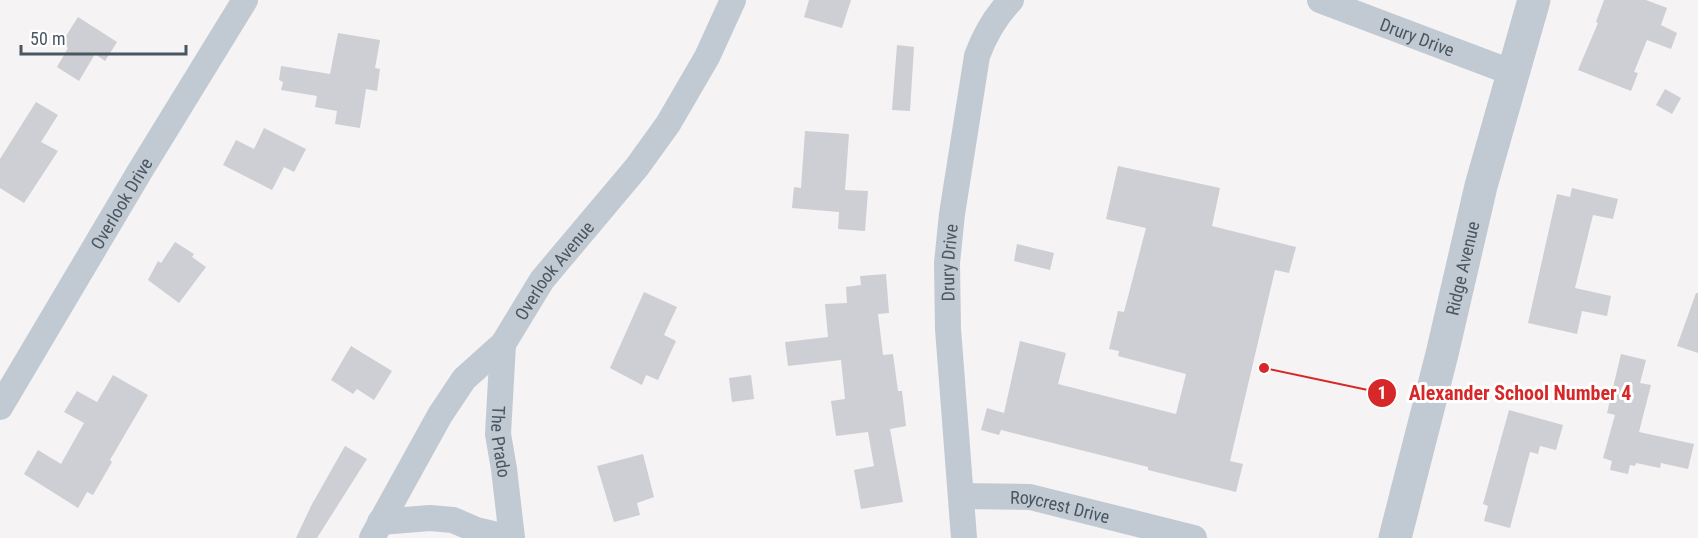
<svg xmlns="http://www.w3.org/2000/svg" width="1698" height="538" font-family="'Roboto Condensed',sans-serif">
<rect width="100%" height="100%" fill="#f5f3f3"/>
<g fill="#cdcfd5">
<path d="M809,0h42l-9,28 -38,-11z"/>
<path d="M1604,0h42l21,8 -6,17 16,8 -6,16 -24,-9 -13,32 4,1 -7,18 -53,-21 20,-47 -2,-1z"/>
<path d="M78,17l39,25 -12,19 -10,-7 -16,27 -22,-14 11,-19 -7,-4z"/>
<path d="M338,33l42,7 -5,28 5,1 -3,22 -11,-2 -6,39 -25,-4 2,-13 -22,-4 2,-11 -36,-6 2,-8 -4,-2 2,-14 49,8z"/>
<path d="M897,45l17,2 -4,64 -18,-1z"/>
<path d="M1665,89l16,9 -9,16 -16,-9z"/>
<path d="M36,102l22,13 -17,27 17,9 -34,52 -24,-15v-29z"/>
<path d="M264,128l42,21 -12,23 -10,-5 -12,23 -49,-25 13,-25 18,9z"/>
<path d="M805,131l44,3 -4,56 23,1 -3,40 -27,-2 1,-17 -47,-4 2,-21 7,1z"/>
<path d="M1118,166l102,22 -8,38 84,21 -7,26 -14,-3 -45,191 13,3 -7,28 -88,-22v-3l-147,-37 -2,5 -18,-5 6,-22 17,5 16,-72 46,12 -8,31 118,30 10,-40 -68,-18 1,-5 -10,-2 9,-38 6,1 22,-84 -40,-9z"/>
<path d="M1572,188l46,11 -5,20 -20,-4 -18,73 36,8 -4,20 -25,-5 -5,23 -49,-11 29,-129 13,3z"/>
<path d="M175,242l19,12 -2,3 14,10 -27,36 -31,-23 10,-19 3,2z"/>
<path d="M1017,244l37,9 -4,17 -36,-9z"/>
<path d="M886,274l3,39 -11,1 5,41 10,-1 5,37h4l4,35 -16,3 13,73 -42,7 -7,-39 20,-4 -6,-34 -32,4 -5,-35 14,-2 -4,-39 -53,6 -3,-24 43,-5 -3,-33 22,-1 -1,-16 15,-2 -1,-9z"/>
<path d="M644,292l33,15 -13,28 12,6 -18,39 -12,-5 -4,10 -32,-17z"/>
<path d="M1696,293h2v60l-21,-7z"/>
<path d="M351,346l41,25 -18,29 -17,-11 -4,5 -22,-14z"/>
<path d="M1621,354l25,6 -6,23 11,2 -12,47 55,12 -6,25 -27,-6 -1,5 -24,-5 -1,3 -5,-1 -2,9 -18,-4 2,-9 -9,-3 12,-43 -8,-2z"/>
<path d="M113,375l35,20 -38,65 2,2 -19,33 -6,-3 -9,16 -54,-34 14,-24 23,14 23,-41 -20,-11 13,-21 20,11z"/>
<path d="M751,375l3,24 -22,3 -3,-24z"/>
<path d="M1509,410l54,15 -7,25 -16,-4 -2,8 -8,-2 -20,76 -26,-7 4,-15 -5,-2z"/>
<path d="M345,446l22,13 -50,79h-21l15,-32z"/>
<path d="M643,454l11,43 -17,6 3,12 -26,7 -17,-56z"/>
</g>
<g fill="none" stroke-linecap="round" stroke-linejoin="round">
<g stroke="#c1cad2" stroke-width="26">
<path id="s1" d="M1320,0l193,73"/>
<path id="s2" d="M503,344l-5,90 6,35 8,69"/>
<path id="s3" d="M0,407l140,-236 105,-171"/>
<path id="s4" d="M961,496l69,1 164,41"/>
<path d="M380,522l50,-4 23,2 23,10 34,8"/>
<path id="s5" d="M372,538l68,-123 24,-36 39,-35 39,-64 95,-113 31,-43 39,-67 26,-57"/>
<path id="s6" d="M964,538l-16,-209 -1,-66 5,-49 25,-158c8,-22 18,-39 34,-56"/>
</g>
<path stroke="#c1cad2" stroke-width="33" id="s7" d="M1395,538l47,-184 39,-168 53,-186"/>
</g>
<g text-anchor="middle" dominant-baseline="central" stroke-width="6" stroke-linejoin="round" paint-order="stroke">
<g font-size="18" fill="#4a5661" stroke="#fff">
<text stroke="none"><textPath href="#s1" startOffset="104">Drury Drive</textPath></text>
<text stroke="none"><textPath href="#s3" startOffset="237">Overlook Drive</textPath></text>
<text stroke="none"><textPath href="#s6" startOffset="276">Drury Drive</textPath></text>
<text stroke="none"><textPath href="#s7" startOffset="278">Ridge Avenue</textPath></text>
<text stroke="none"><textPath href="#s5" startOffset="326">Overlook Avenue</textPath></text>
<text stroke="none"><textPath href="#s2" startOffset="98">The Prado</textPath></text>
<text stroke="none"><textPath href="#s4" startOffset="100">Roycrest Drive</textPath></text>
</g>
</g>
<path fill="none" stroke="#d62828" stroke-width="2" d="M1264 368L1382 393"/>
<g fill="#d62828" stroke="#fff" stroke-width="2">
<circle cx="1264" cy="368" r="6"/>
<circle cx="1382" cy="393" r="15"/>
</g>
<g font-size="18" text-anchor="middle" font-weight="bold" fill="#fff">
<text x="1382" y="399">1</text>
</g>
<g font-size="20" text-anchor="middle" font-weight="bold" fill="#d62828" stroke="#fff" stroke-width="6" stroke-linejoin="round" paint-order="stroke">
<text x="1520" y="400">Alexander School Number 4</text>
</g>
<path d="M21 45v9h165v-9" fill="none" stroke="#4a5661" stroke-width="3"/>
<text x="30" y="45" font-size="18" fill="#4a5661" stroke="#ffffff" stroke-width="4.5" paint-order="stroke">50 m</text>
</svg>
